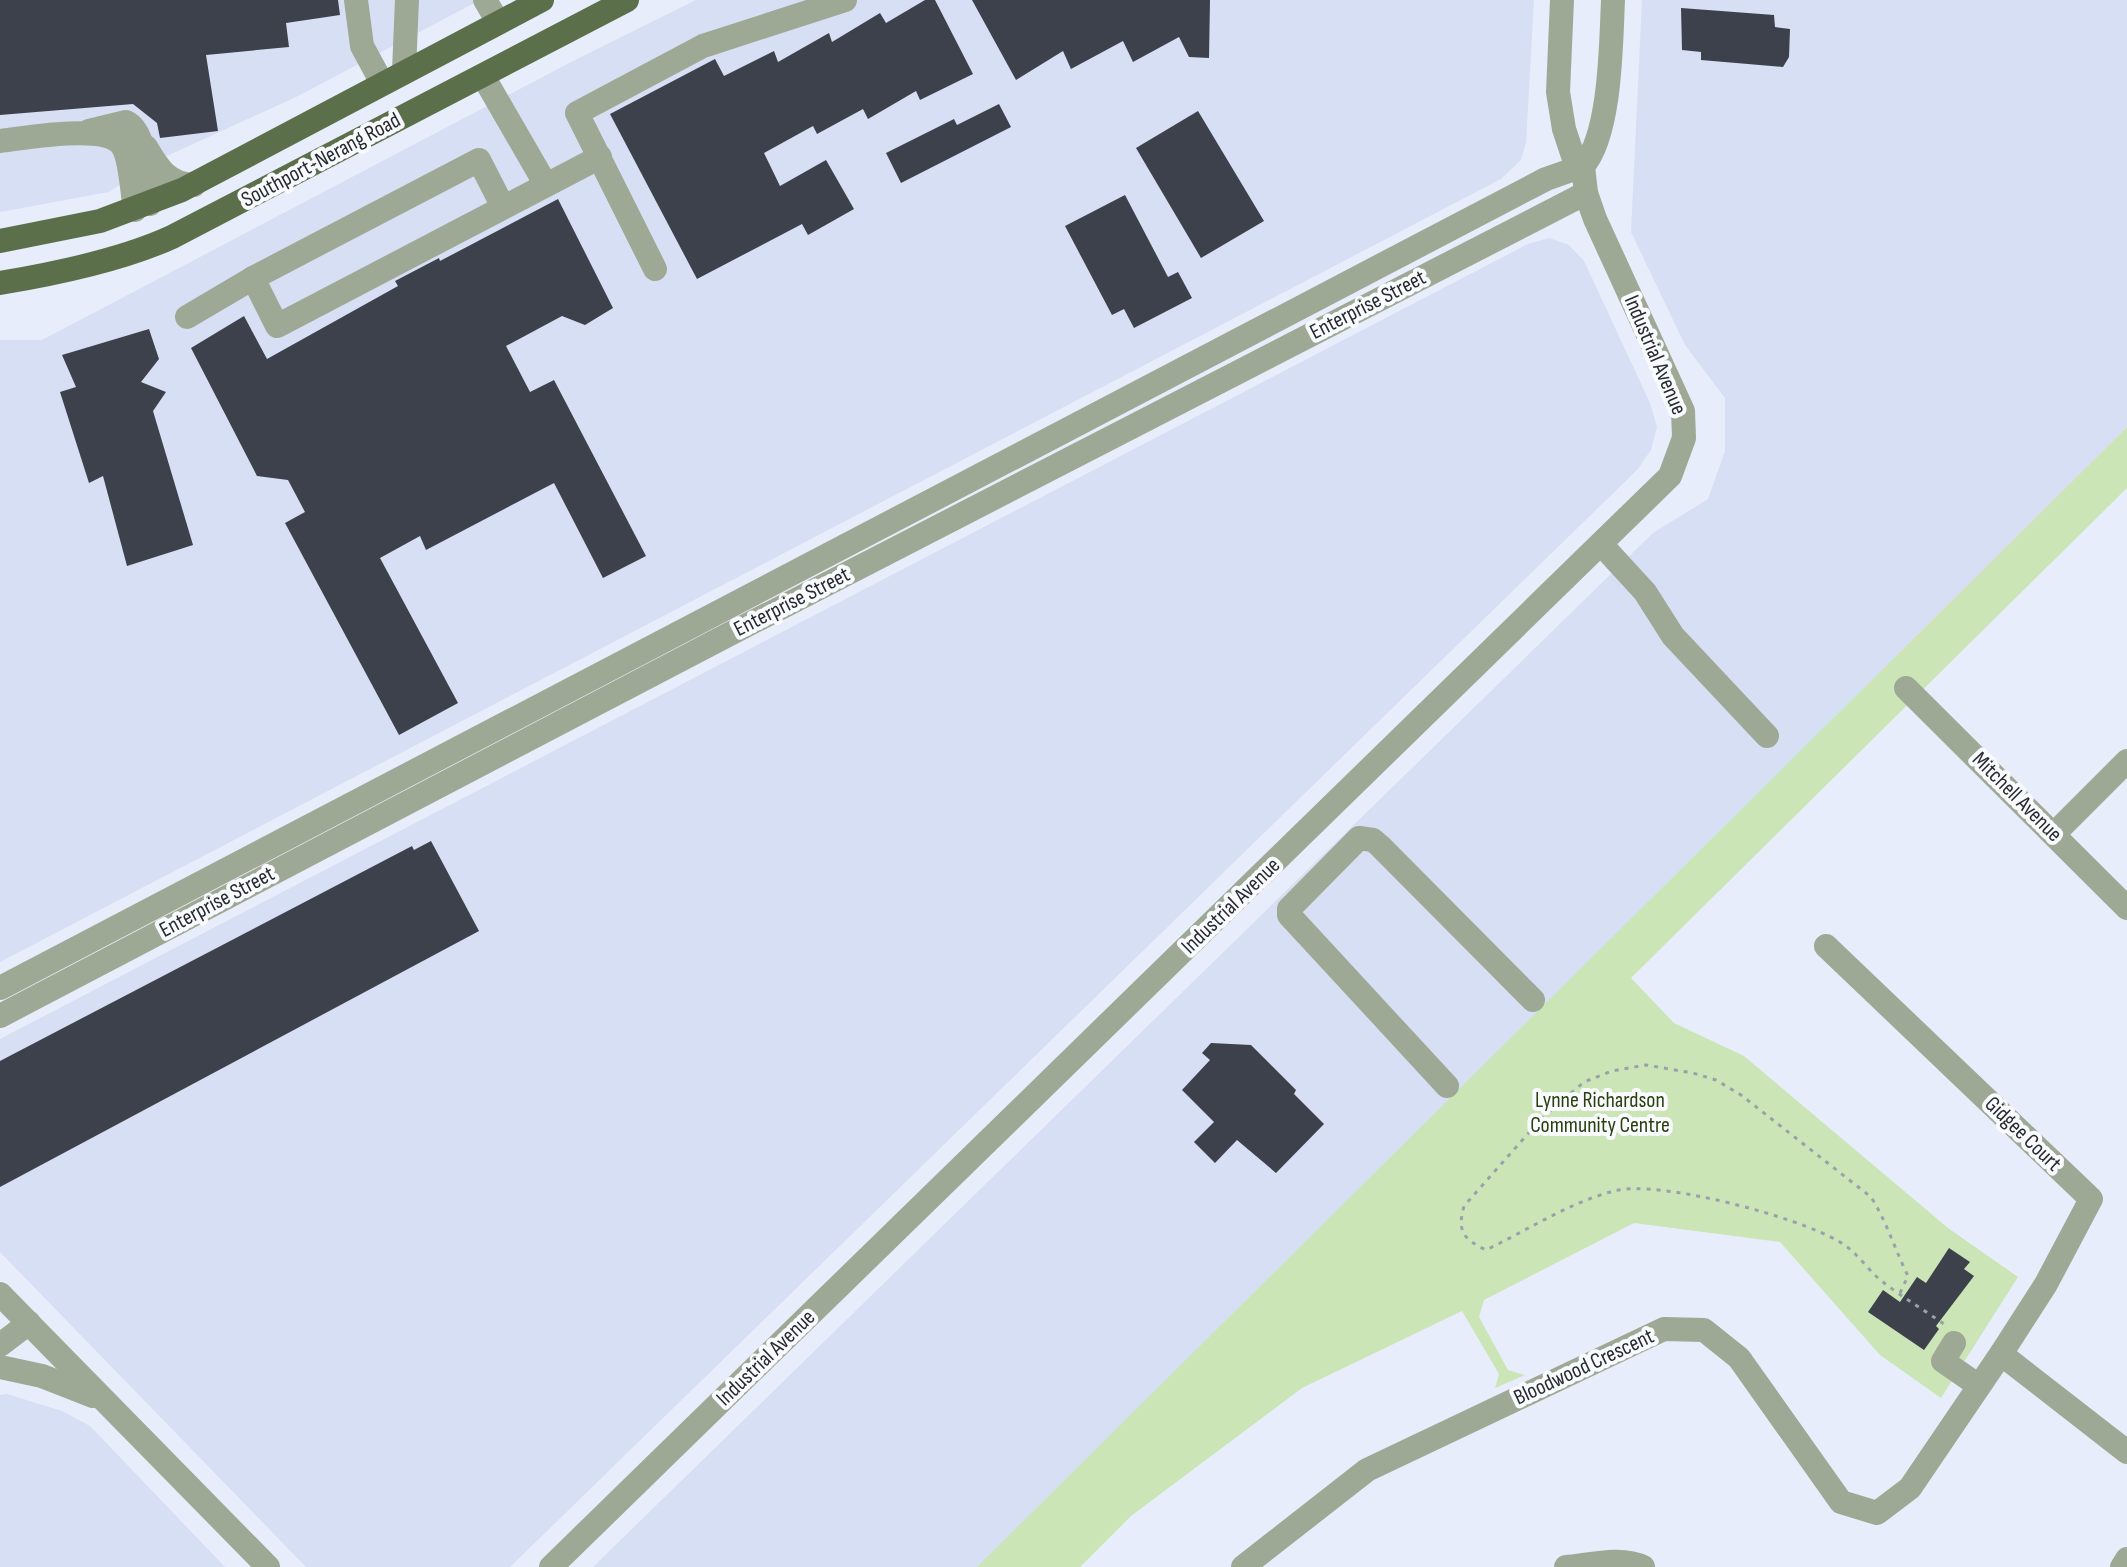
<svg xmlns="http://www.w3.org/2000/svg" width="2127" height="1567" font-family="'Sofia Sans Condensed',sans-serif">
<rect width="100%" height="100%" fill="#e7edfb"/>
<g fill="#d6dff3">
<path d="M0,0h480l-184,97 -138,63 -49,32 -109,20z"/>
<path d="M696,0h838l-8,143 -5,17 -20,19 -1501,783v-622h42l531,-279z"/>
<path d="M1642,0h485v427l-1149,1140h-385l1060,-1034 55,-34 17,-48v-53l-40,-53 -54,-113z"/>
<path d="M1549,238l20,7 15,16 66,142 7,24 -6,23 -13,19 -1128,1098h-204l-306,-315v-213l1528,-795z"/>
<path d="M7,1394l55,17 28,15 135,141h-225v-172z"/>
</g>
<path fill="#cce5b6" d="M2127,427v61l-496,490 43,45 70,33 204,172 70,49 -77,121 -61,-43 -100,-113 -146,-19 -150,77 -5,17 29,53 17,5 -30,13 4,-14 -37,-63 -160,77 -171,128 -51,51h-103z"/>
<g fill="#3c414c">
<path d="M0,0h338l2,15 -54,8 3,24 -83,8 12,76 -58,7 -3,-15 -24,-19 -133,11z"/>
<path d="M925,0h10l38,74 -53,26 -4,-9 -48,28 -5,-10 -46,25 -4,-8 -49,27 16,33 46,-26 28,49 -46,26 -6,-11 -105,55 -87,-165 105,-55 9,17 50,-25 4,11 51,-29 3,9 48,-29 6,10z"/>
<path d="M972,0h238l-1,58 -20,-1 -10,-20 -46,25 -10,-21 -52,28 -8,-18 -47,29z"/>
<path d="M1681,8l93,7 1,12 15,2 -1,28 -6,10 -82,-7v-8l-19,-2z"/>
<path d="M999,104l12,23 -110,56 -15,-30 68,-34 3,6z"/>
<path d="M1198,111l66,110 -63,37 -65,-110z"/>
<path d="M1125,195l43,82 10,-5 14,26 -58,30 -10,-19 -12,6 -47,-89z"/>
<path d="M558,199l55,109 -28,17 -23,-9 -56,30 24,46 24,-12 92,176 -43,22 -49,-95 -128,67 -6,-14 -40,22 78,145 -59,32 -114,-212 20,-11 -17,-32 -31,-4 -66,-128 53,-32 23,43 131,-73 -3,-5 44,-23 1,3z"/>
<path d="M149,329l10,30 -18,23 25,10 -13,19 40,134 -66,21 -24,-90 -14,7 -29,-91 16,-5 -14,-32z"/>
<path d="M431,841l48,90 -479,256v-126l412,-215 2,4z"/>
<path d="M1211,1043l40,2 45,45 -2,4 30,30 -48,49 -39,-33 -22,23 -21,-21 20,-20 -32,-32 28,-30 -8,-7z"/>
<path d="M1949,1248l21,14 -6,7 10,7 -38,50 3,3 -15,21 -56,-38 15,-22 17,12 17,-25 9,6z"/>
</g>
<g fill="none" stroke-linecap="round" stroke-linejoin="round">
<path stroke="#9ba0aa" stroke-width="3" stroke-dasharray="4 6" stroke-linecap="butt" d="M1900,1293l8,-17c-13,-26 -21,-54 -37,-79l-130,-102 -25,-15 -23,-7 -47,-8 -34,6 -28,11 -42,36 -78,88c-7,25 -1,33 22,44 42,-20 82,-47 128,-59 44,-12 184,26 224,50 19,10 29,29 45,41 19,15 41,28 61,42"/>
<g stroke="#9ea995" stroke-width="24">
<path d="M356,0l6,46 20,37"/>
<path d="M485,0l13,22"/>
<path d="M404,71l3,-71"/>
<path d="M483,76l63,109"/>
<path d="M89,131l37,-9c21,9 21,60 24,82"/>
<path d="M0,141c26,-3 108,-19 123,6 8,13 9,47 12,63"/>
<path d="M146,147c12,21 22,37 48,38"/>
<path d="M1583,166c28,-31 28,-124 30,-166"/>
<path d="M503,207l-24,-47 -226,118 24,48 323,-169"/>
<path d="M655,269l-78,-156 126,-67 142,-46"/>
<path d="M187,317l66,-39"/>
<path d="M1601,544l44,48 28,44 94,100"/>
<path d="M1906,688l221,220"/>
<path d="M2054,834l73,-73"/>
<path d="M0,988l1546,-809 37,-13"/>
<path d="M0,1016l722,-378 864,-445"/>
<path d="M1447,1086l-158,-171v-6l70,-71 14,2 7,6 153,154"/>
<path d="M0,1294l268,273"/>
<path d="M1954,1343l-11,18 36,25"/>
<path d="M0,1345l29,-22"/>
<path d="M2001,1354l126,98"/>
<path d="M0,1367l42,9 51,20"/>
<path d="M551,1567l1119,-1091 14,-38 -1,-27 -88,-192 -9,-26 -3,-27 -10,-10 -9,-27 -6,-37 4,-92"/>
<path d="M1243,1567l124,-97 297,-141 40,1 35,28 102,144 36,11 33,-25 91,-134 45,-70 45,-85 -265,-253"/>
<path d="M1566,1567c23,-2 56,-11 77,0"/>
<path d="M2122,1567l5,-8"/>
</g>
<g stroke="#5c6f4b" stroke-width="24">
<path d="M0,241l100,-20 82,-31 360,-190"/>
<path d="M0,283c54,-9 122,-23 172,-46l455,-237"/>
</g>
</g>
<g text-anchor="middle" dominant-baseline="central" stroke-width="8" stroke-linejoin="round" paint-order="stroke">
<g font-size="22" fill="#272a2f" stroke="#f9fafd">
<text transform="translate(321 160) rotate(-28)">Southport-Nerang Road</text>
<text transform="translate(1368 305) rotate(-27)">Enterprise Street</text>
<text transform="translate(1655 355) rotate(67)">Industrial Avenue</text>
<text transform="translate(792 602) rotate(-27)">Enterprise Street</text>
<text transform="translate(2017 797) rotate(45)">Mitchell Avenue</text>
<text transform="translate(217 902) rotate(-28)">Enterprise Street</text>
<text transform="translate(1231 906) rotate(-44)">Industrial Avenue</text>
<text transform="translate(2023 1134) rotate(44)">Gidgee Court</text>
<text transform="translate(766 1358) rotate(-44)">Industrial Avenue</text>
<text transform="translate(1584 1367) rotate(-25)">Bloodwood Crescent</text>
</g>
<g font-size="22" fill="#29400e" stroke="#f9fafd">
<text x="1600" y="1100">Lynne Richardson<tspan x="1600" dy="25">Community Centre</tspan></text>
</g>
</g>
</svg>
